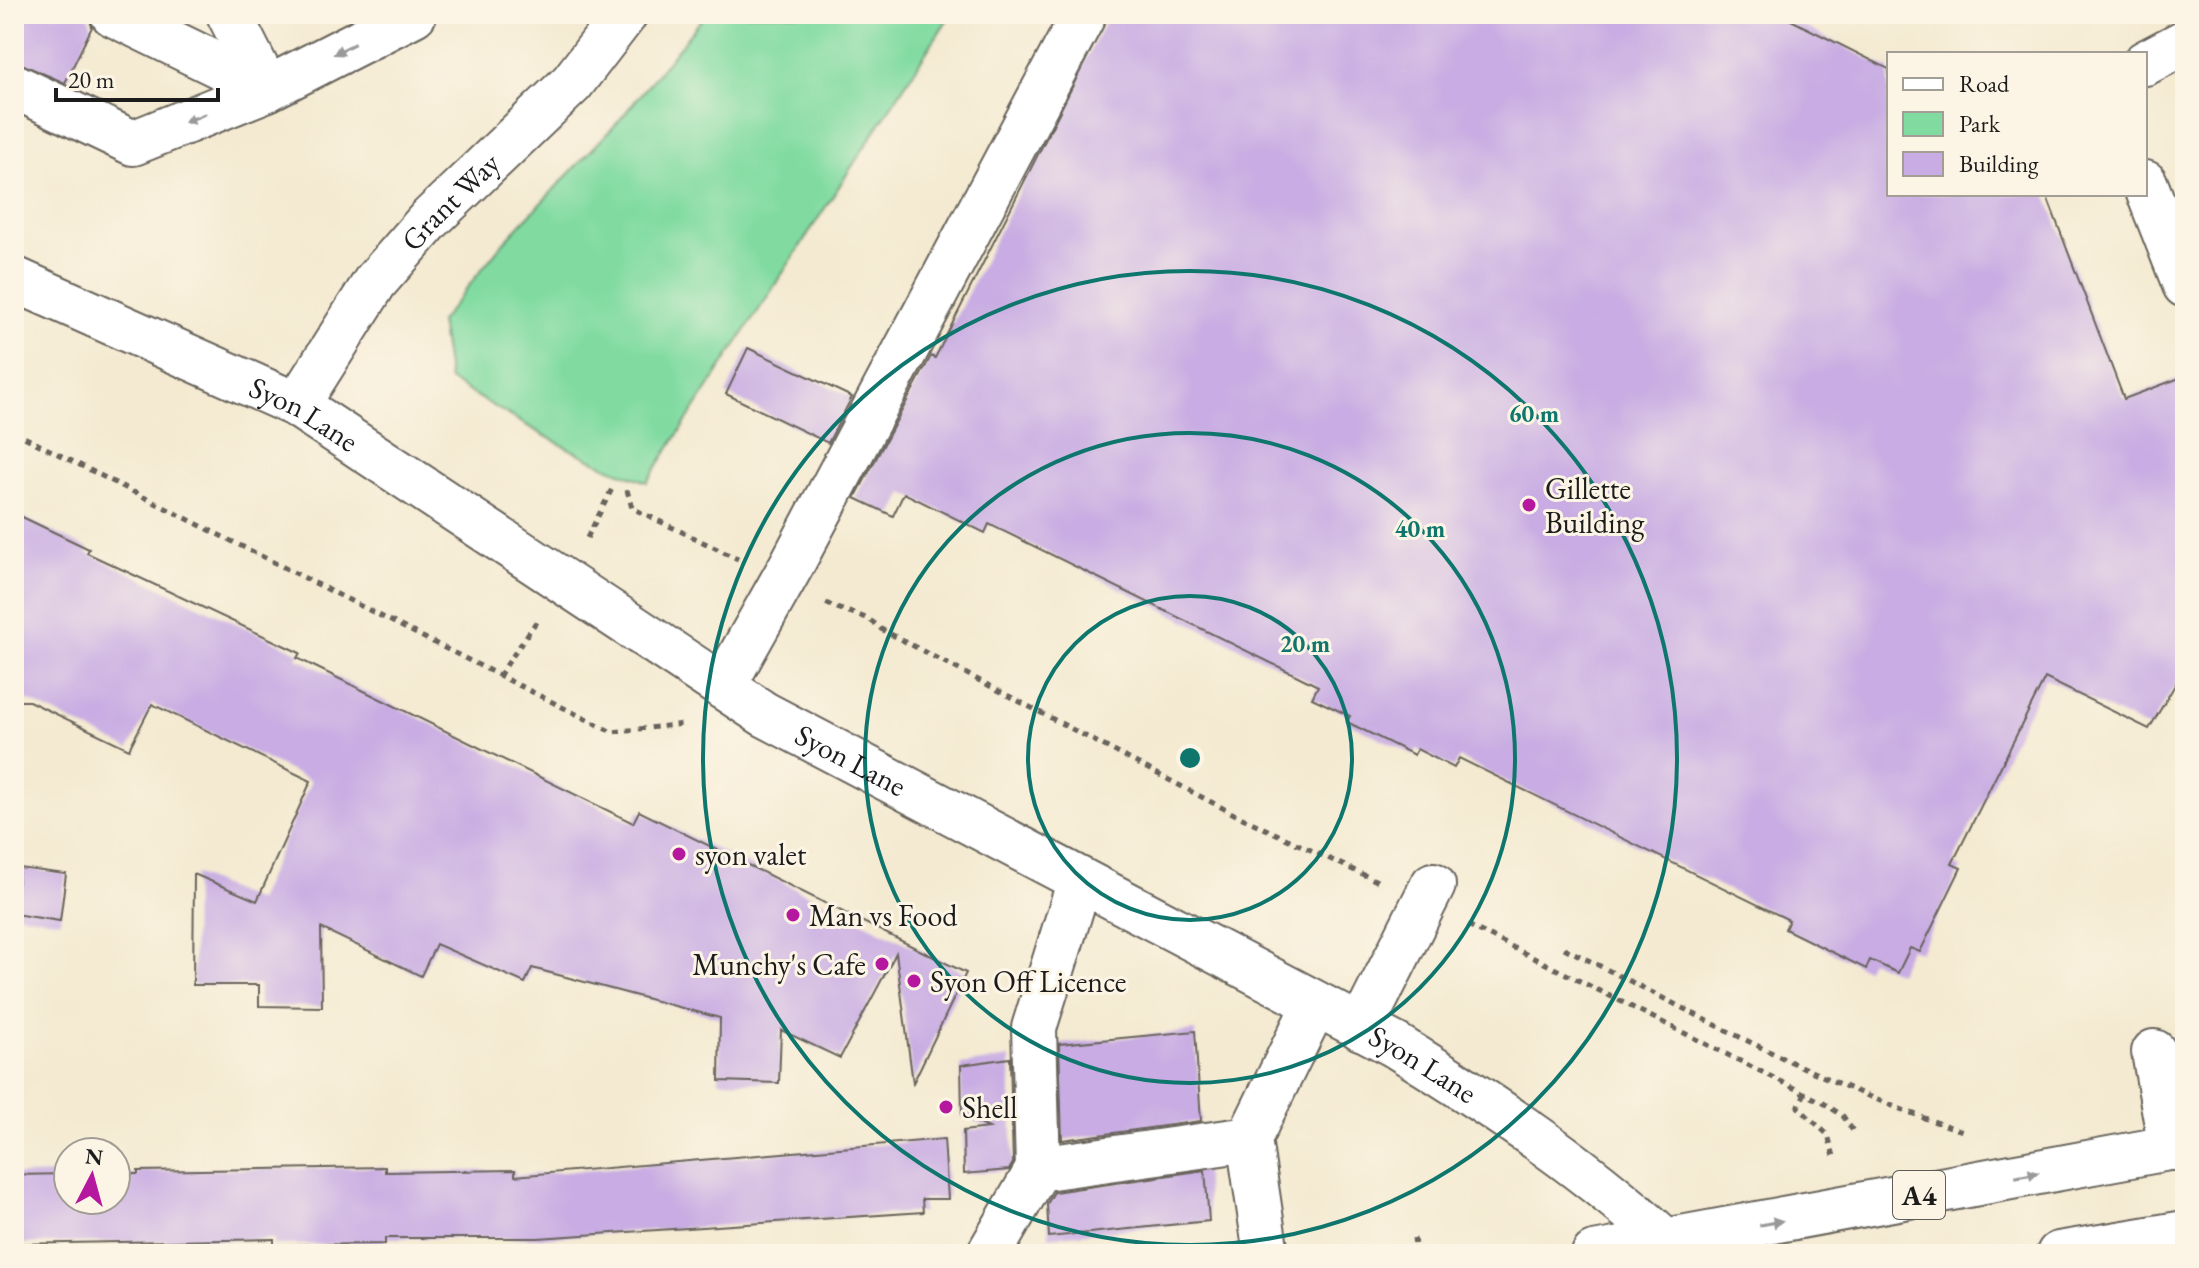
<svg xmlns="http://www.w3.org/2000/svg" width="2199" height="1268" font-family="'EB Garamond',serif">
<rect width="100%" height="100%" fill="#fcf5e5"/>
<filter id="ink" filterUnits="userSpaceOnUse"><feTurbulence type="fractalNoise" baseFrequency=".0125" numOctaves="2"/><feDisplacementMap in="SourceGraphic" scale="16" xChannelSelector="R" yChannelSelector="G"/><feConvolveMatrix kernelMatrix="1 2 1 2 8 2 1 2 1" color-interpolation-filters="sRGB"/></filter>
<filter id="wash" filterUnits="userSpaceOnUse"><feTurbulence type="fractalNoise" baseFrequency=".006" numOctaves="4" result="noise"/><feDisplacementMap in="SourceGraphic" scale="32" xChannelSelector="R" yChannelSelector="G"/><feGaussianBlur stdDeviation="1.8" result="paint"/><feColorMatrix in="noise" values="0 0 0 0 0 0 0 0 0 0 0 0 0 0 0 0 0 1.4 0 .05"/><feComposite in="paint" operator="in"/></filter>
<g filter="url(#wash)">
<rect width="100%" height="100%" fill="#f4ead1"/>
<path fill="#81dba1" stroke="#4e7c5e" stroke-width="2" d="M706,14h245l-304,468c-70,-23 -134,-65 -198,-102l-9,-58 63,-79 115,-121z"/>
<g id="blocks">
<g fill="#c8ace3">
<path d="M14,14h74l4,13 -27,56 -51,-22z"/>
<path d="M1109,14h670l110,55v125h157l78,205 61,-23v292l-36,61 -104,-51 -93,186 9,4 -41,84 -10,-4 -12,25 -28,-13 -4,9 -81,-40 4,-9 -330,-162 -5,10 -37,-19 -3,6 -67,-33 3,-6 -38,-18 6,-12 -329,-162 -4,9 -81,-40 -11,23 -38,-18 76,-142 4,2z"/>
<path d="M748,348l104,49 -24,46 -102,-49z"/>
<path d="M14,513l75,36 -2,4 213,100 -3,5 336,165 6,-12 327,162 -53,110 -17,-130 -56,105 -59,-28 -2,53 -60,-2 1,-63 -188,-50 -7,15 -89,-39 -15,32 -100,-48 1,79 -63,-1v-21h-66l1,-111 63,27 54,-120 -159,-77 -23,45 -100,-48h-15z"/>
<path d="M19,868l47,6 -6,47 -46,-7z"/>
<path d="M1195,1031l6,90 -139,19 -3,-96z"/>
<path d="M1010,1058l3,105 -4,7 -45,4 -1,-43 26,-3 -27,-12 -1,-51z"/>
<path d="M944,1139l4,60h-26l1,13 -385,26h-153v6l-111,1v-6l-260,5v-69l54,-1v26h48v-26h22v-3l247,-4v5l130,-2v6z"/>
<path d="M1205,1170l4,51 -160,16 -2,-33 7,-12z"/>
</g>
</g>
</g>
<g filter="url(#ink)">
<use href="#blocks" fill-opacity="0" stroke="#68645b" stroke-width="2"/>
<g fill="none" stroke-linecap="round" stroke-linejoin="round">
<g stroke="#68645b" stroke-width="48">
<g id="minor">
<path d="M113,14l154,75 147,-75"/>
<path d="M2145,63l40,-21"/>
<path d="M14,86l119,57 134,-54 -38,-75"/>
<path d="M2145,183l40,102"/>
<path id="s1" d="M297,405l78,-123 55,-63 142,-136 53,-69"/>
<path d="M723,687l68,-121 293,-552"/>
<path d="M1361,1028l72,-143"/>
<path d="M2154,1052l17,96"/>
<path d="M1038,1169l-4,-141 46,-148"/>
<path d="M989,1254l49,-85 211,-30"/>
<path d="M1266,1254l-17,-115 66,-135"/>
</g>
</g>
<g stroke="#68645b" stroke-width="48">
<g id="major">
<path id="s2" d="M14,279l283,126 467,309 631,331c100,62 199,127 284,209"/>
</g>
</g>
<g stroke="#68645b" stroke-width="48">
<g id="highway">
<path d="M1594,1254l591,-109"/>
<path d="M2059,1254l126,-21"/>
</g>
</g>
<g stroke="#68645b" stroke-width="5" stroke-dasharray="6 6" stroke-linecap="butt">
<path d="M14,432l598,300 72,-8"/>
<path d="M627,490l5,18 106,51"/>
<path d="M587,538l27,-53"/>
<path d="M826,603c20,11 38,9 55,26l355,186 143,67"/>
<path d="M499,676l37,-54"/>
<path d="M1468,925l354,177 21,14 12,18"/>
<path d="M1564,948c132,65 262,140 402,184"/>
<path d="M1805,1093l-7,14 30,28 7,25"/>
<path d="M1414,1238l2,16"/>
</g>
<use href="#minor" stroke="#fff" stroke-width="44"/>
<use href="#major" stroke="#fff" stroke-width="44"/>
<use href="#highway" stroke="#fff" stroke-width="44"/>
</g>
<defs><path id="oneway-solid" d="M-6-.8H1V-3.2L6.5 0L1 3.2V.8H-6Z" transform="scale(2)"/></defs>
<g fill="#999">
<use href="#oneway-solid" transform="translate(344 49) rotate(153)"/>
<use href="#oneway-solid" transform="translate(195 118) rotate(158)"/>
<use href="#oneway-solid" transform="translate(2027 1175) rotate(-11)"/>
<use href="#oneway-solid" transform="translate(1771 1223) rotate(-11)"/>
</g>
</g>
<g fill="none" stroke="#0f766e" stroke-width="4">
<circle cx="1190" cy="758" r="162"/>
<circle cx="1190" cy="758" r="325"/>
<circle cx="1190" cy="758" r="487"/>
</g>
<g fill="#b5179e" stroke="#fcf5e5" stroke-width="3">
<circle cx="1529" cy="505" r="8"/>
<circle cx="679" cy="854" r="8"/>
<circle cx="793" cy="915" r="8"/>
<circle cx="882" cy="964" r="8"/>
<circle cx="914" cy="981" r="8"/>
<circle cx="946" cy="1107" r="8"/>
</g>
<g text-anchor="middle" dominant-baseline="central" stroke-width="6" stroke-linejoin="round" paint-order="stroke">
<rect fill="#fcf5e5" stroke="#5f5d58" stroke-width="2" x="1893" y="1171" width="52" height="48" rx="6"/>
<g font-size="28" font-weight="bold" fill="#1c1c1c">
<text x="1919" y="1195">A4</text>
</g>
<g font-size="30" fill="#1c1c1c" stroke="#fcf5e5">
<text stroke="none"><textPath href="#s1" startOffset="256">Grant Way</textPath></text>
<text stroke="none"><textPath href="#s2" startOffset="320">Syon Lane</textPath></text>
<text stroke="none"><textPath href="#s2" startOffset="968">Syon Lane</textPath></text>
<text stroke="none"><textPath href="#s2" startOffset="1616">Syon Lane</textPath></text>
</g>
<g font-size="30" fill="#1c1c1c" stroke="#fcf5e5" text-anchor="start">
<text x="1545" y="488">Gillette<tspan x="1545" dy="34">Building</tspan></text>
<text x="695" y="854">syon valet</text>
<text x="809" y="915">Man vs Food</text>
<text x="866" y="964" text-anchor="end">Munchy's Cafe</text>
<text x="930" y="981">Syon Off Licence</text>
<text x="962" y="1107">Shell</text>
</g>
</g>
<circle cx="1190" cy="758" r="12" fill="#0f766e" stroke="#fcf5e5" stroke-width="4"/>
<g font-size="24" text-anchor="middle" font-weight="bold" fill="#0f766e" stroke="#fcf5e5" stroke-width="6" stroke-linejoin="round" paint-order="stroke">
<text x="1534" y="422">60 m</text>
<text x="1420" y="537">40 m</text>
<text x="1305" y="652">20 m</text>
</g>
<rect width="2199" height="1268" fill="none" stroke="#fcf5e5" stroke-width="48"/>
<rect x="1887" y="52" width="260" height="144" fill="#fcf5e5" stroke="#a29e95" stroke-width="2"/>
<rect x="1903" y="78" width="40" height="12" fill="#ffffff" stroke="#a29e95" stroke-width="2"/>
<text x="1959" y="92" font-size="24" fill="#1c1c1c">Road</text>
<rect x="1903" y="112" width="40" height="24" fill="#81dba1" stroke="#a29e95" stroke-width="2"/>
<text x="1959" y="132" font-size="24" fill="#1c1c1c">Park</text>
<rect x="1903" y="152" width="40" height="24" fill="#c8ace3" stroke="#a29e95" stroke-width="2"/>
<text x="1959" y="172" font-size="24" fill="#1c1c1c">Building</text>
<g transform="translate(92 1176) rotate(6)"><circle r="38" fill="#fcf5e5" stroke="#a29e95" stroke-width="2"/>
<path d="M0-6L14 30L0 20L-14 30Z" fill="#b5179e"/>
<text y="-12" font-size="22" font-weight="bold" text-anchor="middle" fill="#1c1c1c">N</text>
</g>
<path d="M56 88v12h162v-12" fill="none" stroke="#1c1c1c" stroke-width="4"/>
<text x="68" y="88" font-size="24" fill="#1c1c1c" stroke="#fcf5e5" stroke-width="6" paint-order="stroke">20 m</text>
</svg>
